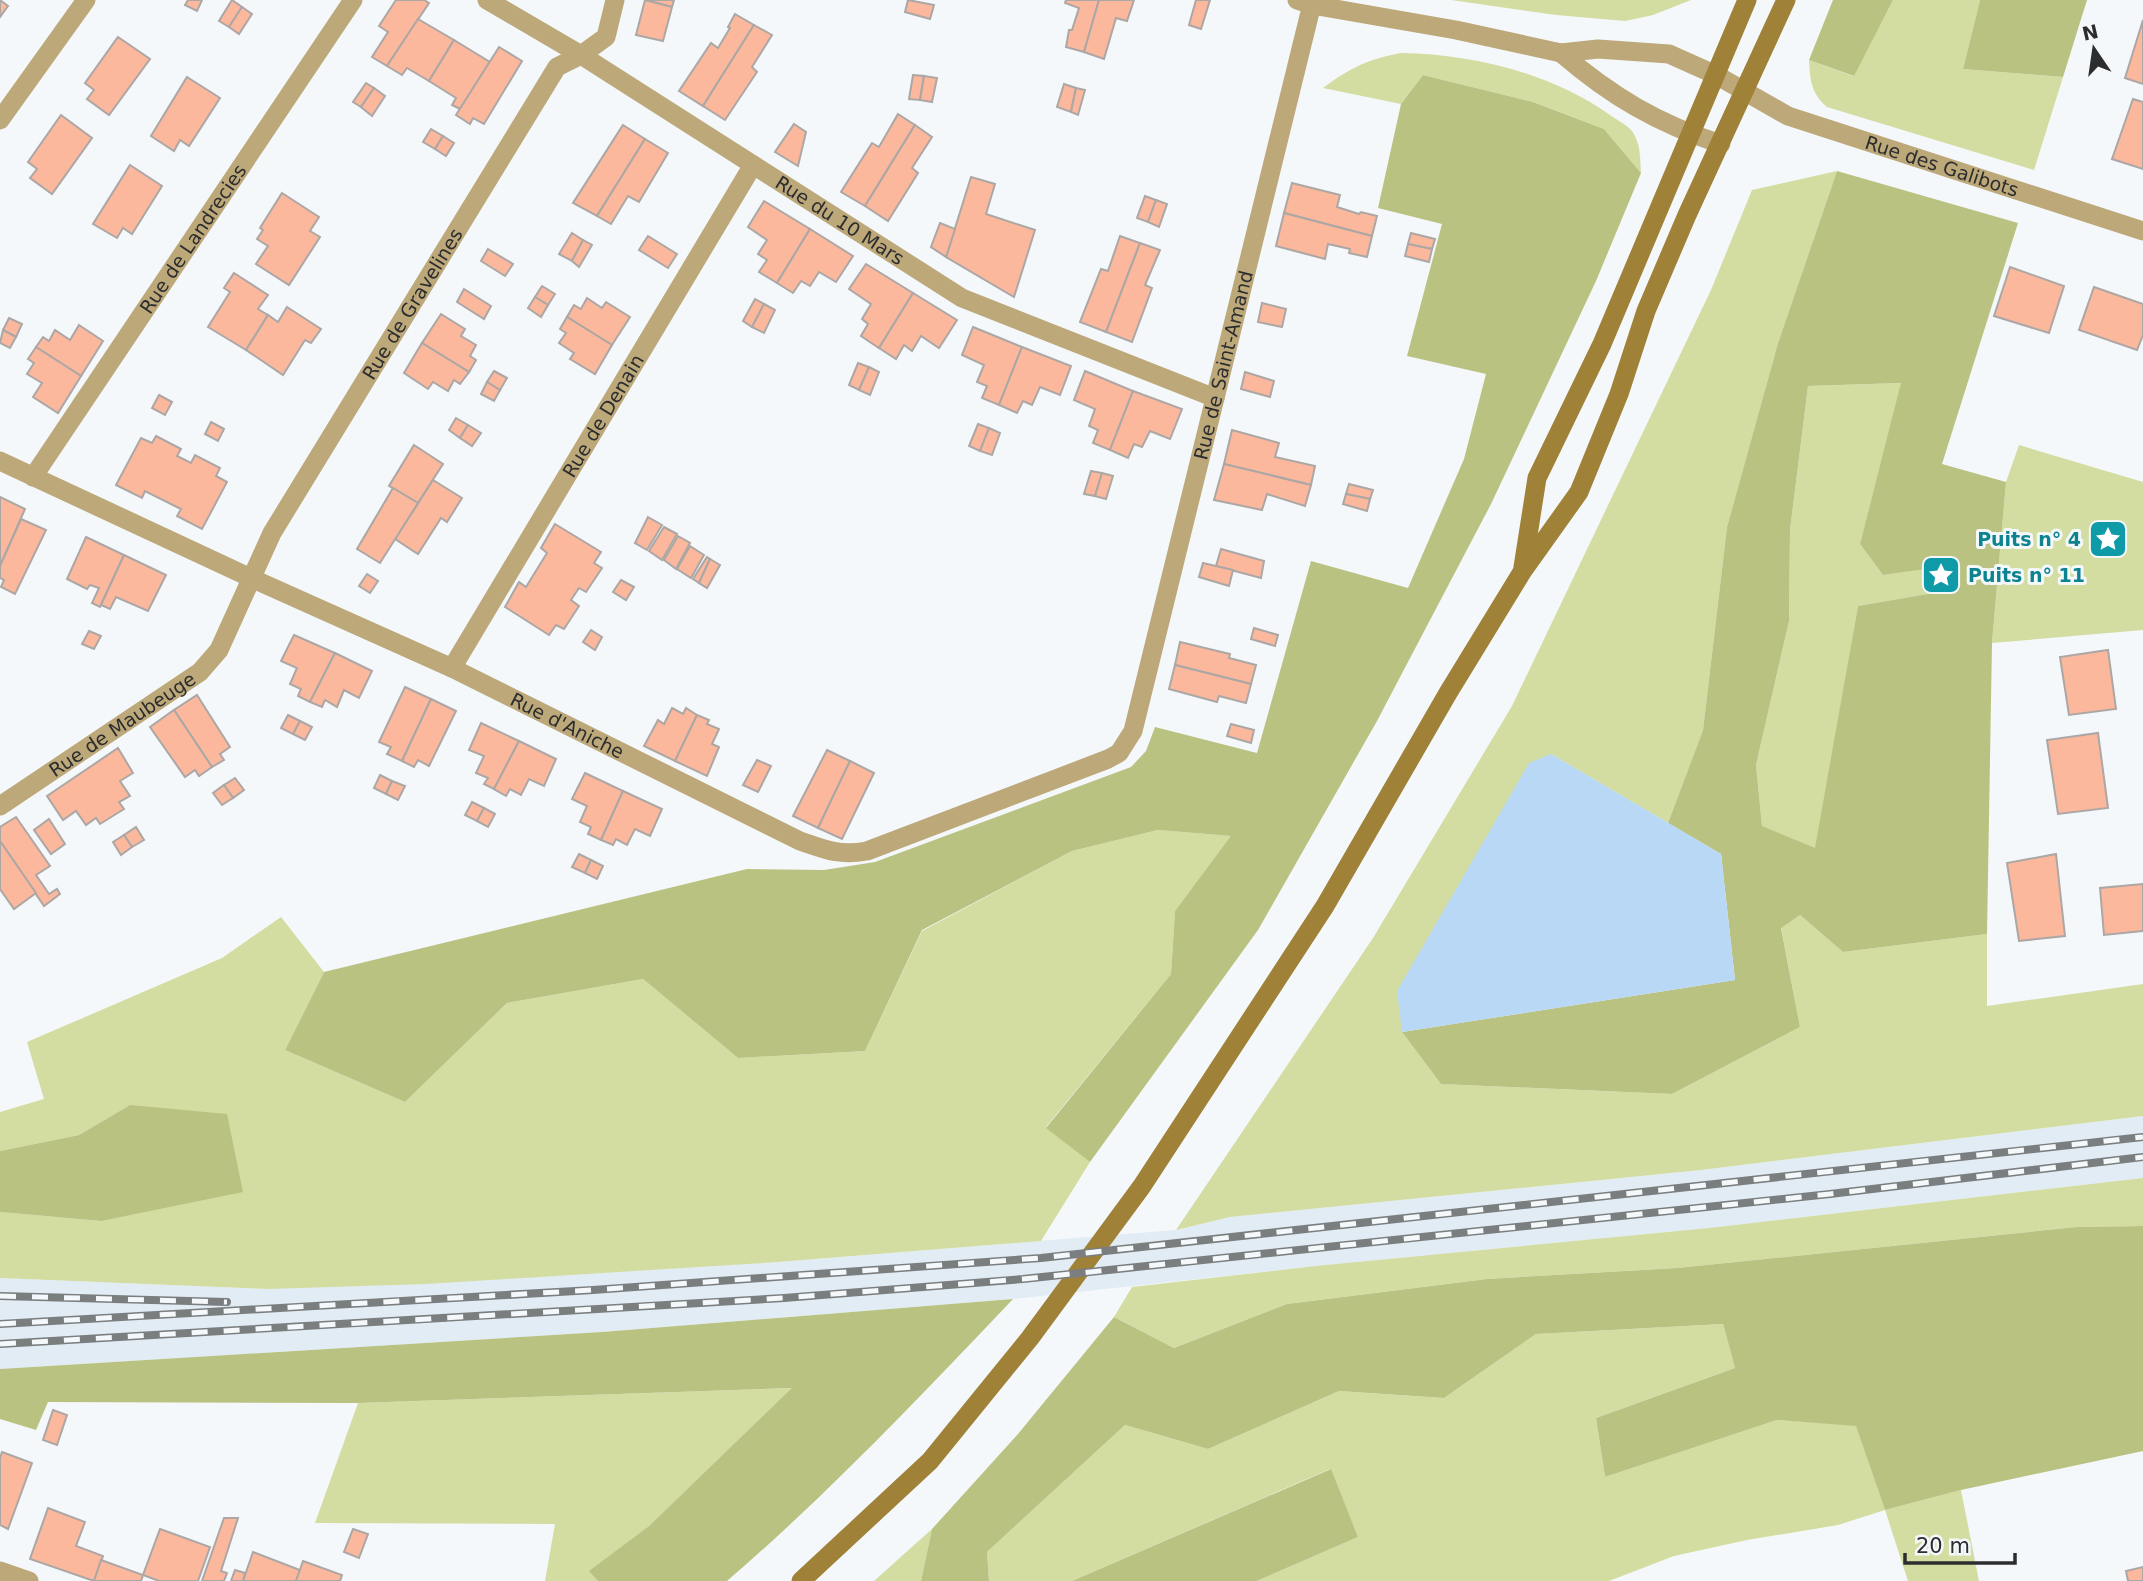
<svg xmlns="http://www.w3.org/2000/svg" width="2143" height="1581" font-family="'DejaVu Sans',sans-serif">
<rect width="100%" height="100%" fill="#f4f8fb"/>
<path fill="#e2ecf4" d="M2143,1116v62l-434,50 -394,38 -302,33 -411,33 -602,37v-91l268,11 510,-27 398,-32 54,-13 471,-47z"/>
<g fill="#d3dda1">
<path d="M1451,0h240l-38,15 -28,6 -69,-6z"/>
<path d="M1893,0h87l-17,69 100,8 -29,93 -207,-63c-16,-14 -17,-27 -18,-47l44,16z"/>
<path d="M1401,53c71,1 150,20 209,62 7,5 17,10 22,16 9,13 8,27 9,42l-37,-44 -71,-27 -110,-27 -22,29 -78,-16c27,-20 45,-29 78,-35z"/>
<path d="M1837,171l-59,172 -51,184 -24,203 -35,93 -117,-69 -149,278 39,52 231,10 128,-67 -19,-100 19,-12 43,37 144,-18v72l156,-22v132l-442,54 -471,47 -54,13 197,-292 139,-232 199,-416 41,-100z"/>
<path d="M1902,383l-42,161 23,31 72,-11 1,25 -98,17 -42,243 -54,-22 -6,-62 33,-144 1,-91 18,-144z"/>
<path d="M2019,445l124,37v148l-151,13 14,-161z"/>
<path d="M1158,830l74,6 -57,75 -4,63 -125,153 44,35 -49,79 -263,21 -352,22 -158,5 -268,-11v-66l101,9 29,-116 -51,30 -79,16v-39l44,-13 -17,-57 195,-84 59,-41 43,55 -39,78 120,52 102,-99 136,-24 95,79 127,-7 57,-120 150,-80z"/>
<path d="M2143,1178v48l-66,1 -400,41 -190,11 -200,25 -113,44 -60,-31 18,-30 183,-21 394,-38z"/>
<path d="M1723,1324l12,44 -139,50 9,59 172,-57 79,5 29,85 76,-20 18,91h-71l-23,-71 -47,15 -91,15 -73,16 -65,25h-352l101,-44 -28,-68 -258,112h-83l-2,-29 138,-127 83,24 131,-58 105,7 92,-64z"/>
<path d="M793,1388l-144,138 -59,45 8,10h-53l10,-57 -240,-1 43,-120z"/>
<path d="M932,1529l-11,52h-47z"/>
</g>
<g fill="#b9c281" fill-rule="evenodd">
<path d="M1833,0h60l-39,76 -45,-16z"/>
<path d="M1980,0h107l-24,77 -100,-8z"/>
<path d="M1423,75l110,27 71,27 37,44 -45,108 -105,223 -114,217 -119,209 -168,232 -44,-34 125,-154 4,-63 56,-75 -73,-6 -86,21 -150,79 -57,121 -127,7 -95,-79 -136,24 -102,99 -120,-52 39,-78 423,-103 77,1 51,-8 256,-95 15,-16 9,-24 102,26 54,-192 97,27 56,-129 22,-85 -79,-18 35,-132 -64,-16 23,-104z"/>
<path d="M1837,171l181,52 -76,241 64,18 -14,161 -5,291 -144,18 -43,-37 -19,13 19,99 -128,67 -231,-10 -39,-52 333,-52 -14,-126 -53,-31 35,-93 24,-203 51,-184zM1901,383l-41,161 23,31 71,-10 2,24 -98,17 -43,242 -53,-22 -6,-61 33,-144 1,-91 18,-144z"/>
<path d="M130,1105l97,9 16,78 -142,29 -101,-9v-61l79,-16z"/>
<path d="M2143,1226v225l-182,39 -76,20 -29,-84 -79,-6 -172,57 -9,-59 139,-50 -12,-44 -187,10 -92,64 -105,-7 -131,58 -83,-24 -138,127 2,29h-68l11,-52 86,-95 96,-117 60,31 113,-44 200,-25 190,-11 400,-41z"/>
<path d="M1013,1299c-92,97 -185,195 -286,282h-129l-9,-10 60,-45 143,-138 -434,15 -310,-1 -12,28 -36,-11v-50l602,-37z"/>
<path d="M1331,1469l27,68 -101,44h-185z"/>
</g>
<path fill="#b9d8f5" d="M1551,754l170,100 14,126 -333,52 -5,-41 132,-228z"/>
<g fill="#fbb89d" stroke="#aca7a5" stroke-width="2">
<path d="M0,0l8,6 -8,11z"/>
<path d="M188,0h14l-5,11 -12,-6z"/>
<path d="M232,0l10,7 -13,20 -10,-6z"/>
<path d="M396,0h28l5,3 -42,63 -15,-9 16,-25 -9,-6z"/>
<path d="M645,0h29l-2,7z"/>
<path d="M645,0l27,7 -9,34 -27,-6z"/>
<path d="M908,0l26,5 -4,14 -25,-7z"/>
<path d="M1066,0h33l-15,52 -18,-5 3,-17h3l7,-22 -14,-5z"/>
<path d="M1099,0h35l-7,21 -11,-3 -12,41 -20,-7z"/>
<path d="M1196,0h14l-9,29 -12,-4z"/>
<path d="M242,7l10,7 -13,20 -10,-7z"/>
<path d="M735,14l19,11 -51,81 -24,-15 32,-48 7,5 12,-20 -2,-1z"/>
<path d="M418,19l36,21 -25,41 -22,-13 -5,7 -15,-9z"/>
<path d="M2143,20v64l-18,-6z"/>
<path d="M754,25l18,10 -20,32 5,5 -32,48 -22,-14z"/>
<path d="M118,37l32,22 -41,56 -22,-16 7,-9 -9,-7z"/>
<path d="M454,40l36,22 -30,47 -8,-4 4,-7 -27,-17z"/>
<path d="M499,47l23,14 -38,63 -11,-6 -3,6 -14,-9z"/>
<path d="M913,75l11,1 -4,24 -11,-1z"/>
<path d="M924,76l13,2 -5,24 -12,-2z"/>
<path d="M187,77l33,21 -31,48 -9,-6 -6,11 -23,-15z"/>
<path d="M366,83l8,5 -13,19 -8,-5z"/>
<path d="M1064,84l12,4 -5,24 -14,-5z"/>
<path d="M374,88l11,8 -13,20 -11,-9z"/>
<path d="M1076,88l9,2 -7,25 -7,-3z"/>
<path d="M2133,99l10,3v67l-31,-10z"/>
<path d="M898,114l17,11 -50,81 -24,-14 31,-49 7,4z"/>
<path d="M61,115l31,23 -40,56 -22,-16 7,-9 -9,-7z"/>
<path d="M794,124l12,8 -8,34 -23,-14z"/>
<path d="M623,125l22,14 -48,77 -24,-13z"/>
<path d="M915,125l17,12 -20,31 6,5 -30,48 -23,-15z"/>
<path d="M431,129l12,7 -8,13 -12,-7z"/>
<path d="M443,136l11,7 -8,13 -11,-7z"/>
<path d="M645,139l23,14 -29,49 -11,-6 -17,28 -14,-8z"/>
<path d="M130,165l32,21 -30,48 -9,-6 -6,10 -24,-14z"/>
<path d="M971,177l24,7 -9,30 49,16 -21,67 -68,-40z"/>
<path d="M1292,183l48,12 -3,12 22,7 2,-2 16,4 -5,20 -88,-23z"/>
<path d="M282,193l37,24 -9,14 10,6 -31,48 -33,-21 12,-18 -11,-7 6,-9 -3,-2z"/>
<path d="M1145,196l11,4 -8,22 -11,-4z"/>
<path d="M1156,200l11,4 -8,23 -11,-5z"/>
<path d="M764,201l46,28 -33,54 -18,-11 8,-12 -9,-6 9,-14 -19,-13z"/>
<path d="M1284,213l88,23 -5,21 -18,-4 1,-4 -22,-5 -3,15 -49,-13z"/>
<path d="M940,223l15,6 -9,28 -15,-10z"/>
<path d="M810,229l43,27 -17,26 -17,-10 -9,14 -9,-5 -8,12 -16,-10z"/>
<path d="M572,233l11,7 -11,21 -13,-7z"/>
<path d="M1411,233l24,6 -3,10 -24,-5z"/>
<path d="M648,236l29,18 -9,14 -29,-18z"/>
<path d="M1120,236l20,7 -34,89 -26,-10 21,-53 7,2z"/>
<path d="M583,240l9,5 -13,22 -7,-6z"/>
<path d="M1140,243l20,7 -15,35 7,3 -20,54 -26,-10z"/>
<path d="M1408,244l24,5 -3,13 -24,-6z"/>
<path d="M488,249l25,15 -8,12 -24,-15z"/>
<path d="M866,264l47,29 -34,55 -18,-12 7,-12 -6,-5 9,-15 -22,-15z"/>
<path d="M2010,267l54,19 -15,47 -55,-17z"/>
<path d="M234,273l34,22 -10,14 10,6 -22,35 -38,-23 22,-35 -6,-4z"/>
<path d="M542,286l13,8 -7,11 -13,-8z"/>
<path d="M2094,287l49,17v31l-6,15 -58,-20z"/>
<path d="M464,289l27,17 -7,13 -27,-17z"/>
<path d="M913,293l44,27 -18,28 -18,-12 -9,15 -8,-6 -8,14 -17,-11z"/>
<path d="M535,297l13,8 -7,12 -13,-9z"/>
<path d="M587,298l15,10 4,-6 24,15 -18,28 -45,-28 7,-12 7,4z"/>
<path d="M755,299l9,5 -12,23 -9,-6z"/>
<path d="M1262,303l24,6 -4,18 -24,-5z"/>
<path d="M764,304l11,6 -11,23 -12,-6z"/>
<path d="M287,307l34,22 -10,14 -6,-3 -22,35 -37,-25 22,-35 10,7z"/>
<path d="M441,314l24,15 -4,7 15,9 -6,11 6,4 -7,12 -47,-29z"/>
<path d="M567,317l45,28 -17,29 -25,-15 4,-6 -15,-10 7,-10 -6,-4z"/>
<path d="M9,318l13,6 -6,13 -13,-7z"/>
<path d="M79,325l24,16 -22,35 -45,-29 7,-10 6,4 6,-11 15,10z"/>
<path d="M973,327l49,20 -23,58 -17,-7 5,-12 -10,-4 7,-17 -22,-10z"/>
<path d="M3,330l13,7 -6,11 -10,-5z"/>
<path d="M422,343l47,29 -9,12 -6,-4 -6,11 -15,-9 -5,7 -24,-16z"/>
<path d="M36,347l45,29 -23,37 -25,-16 9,-14 -15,-9 7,-11 -6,-4z"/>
<path d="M1022,347l49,19 -11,29 -20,-8 -8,18 -9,-4 -6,12 -18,-8z"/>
<path d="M858,363l11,4 -10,23 -10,-5z"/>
<path d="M869,367l10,5 -9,23 -11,-5z"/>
<path d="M494,371l13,7 -7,12 -13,-8z"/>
<path d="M1085,371l48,20 -23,59 -17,-7 5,-13 -9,-4 6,-17 -21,-9z"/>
<path d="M1245,372l29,9 -4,16 -29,-8z"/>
<path d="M487,382l13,8 -6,11 -13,-7z"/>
<path d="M1133,391l49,18 -12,30 -20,-8 -8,16 -8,-3 -6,14 -18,-8z"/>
<path d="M159,395l13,7 -7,13 -13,-7z"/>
<path d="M456,418l12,7 -8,13 -11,-8z"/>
<path d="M211,422l13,7 -6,12 -13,-7z"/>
<path d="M978,424l11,4 -9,23 -11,-5z"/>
<path d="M468,425l13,8 -9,13 -12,-8z"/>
<path d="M989,428l11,5 -8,22 -12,-4z"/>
<path d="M1232,430l47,13 -4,14 40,9 -4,19 -87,-21z"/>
<path d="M156,436l25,13 -4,7 14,7 4,-8 25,13 -4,8 11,6 -25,47 -25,-13 4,-7 -36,-18 -3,7 -26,-13 25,-47 11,5z"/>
<path d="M414,445l29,19 -25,39 -29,-17z"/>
<path d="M1224,464l87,21 -6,21 -38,-12 -5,16 -48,-10z"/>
<path d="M1091,471l11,2 -7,23 -11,-2z"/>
<path d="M1102,473l11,3 -7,23 -11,-3z"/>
<path d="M433,480l29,18 -15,24 -6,-4 -23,36 -23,-15z"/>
<path d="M1349,484l24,6 -3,9 -24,-5z"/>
<path d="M393,488l25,15 -38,60 -23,-14z"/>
<path d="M1346,494l24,5 -3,12 -24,-7z"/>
<path d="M0,497l25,12 -25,57z"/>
<path d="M648,517l14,8 -15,25 -12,-7z"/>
<path d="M21,519l25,11 -31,64 -14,-7 3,-7 -4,-2v-12z"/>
<path d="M555,524l46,28 -7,11 8,5 -16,24 -7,-4 -8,12 8,6 -15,23 -8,-4 -7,10 -44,-28 14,-25 7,5 21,-34 -6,-5z"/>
<path d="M664,527l13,7 -15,26 -13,-9z"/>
<path d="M678,536l12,7 -14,26 -12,-9z"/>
<path d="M86,537l38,18 -24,52 -8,-4 7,-15 -9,-3 -3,4 -20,-10z"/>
<path d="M690,546l14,9 -13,23 -14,-9z"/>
<path d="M1221,549l43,12 -3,17 -45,-12z"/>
<path d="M124,555l42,20 -18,36 -32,-14 -6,12 -9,-4z"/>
<path d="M707,557l3,2 -11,24 -6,-4z"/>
<path d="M710,559l10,6 -13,23 -8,-5z"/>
<path d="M1203,563l30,7 -4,16 -30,-9z"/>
<path d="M367,574l11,7 -8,12 -11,-7z"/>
<path d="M621,580l13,7 -8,13 -13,-8z"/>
<path d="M1254,628l24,7 -3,11 -24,-7z"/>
<path d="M591,630l11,7 -7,13 -12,-8z"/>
<path d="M89,631l12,5 -7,13 -12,-5z"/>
<path d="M294,635l41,18 -25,49 -12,-6 3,-7 -11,-5 7,-16 -16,-7z"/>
<path d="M1180,642l50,12 -1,4 27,7 -5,19 -76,-19z"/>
<path d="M2108,650l8,59 -47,6 -9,-58z"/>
<path d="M335,653l37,18 -13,27 -15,-8 -7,17 -12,-7 -3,7 -12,-5z"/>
<path d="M1175,665l76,19 -5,19 -27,-7 -2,6 -48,-13z"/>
<path d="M405,687l26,12 -29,62 -15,-7 4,-7 -12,-5z"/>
<path d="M197,695l33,52 -10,7 4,6 -12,7 -38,-57z"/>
<path d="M431,699l25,12 -27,55 -11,-6 -4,7 -12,-6z"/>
<path d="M672,708l11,6 3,-6 11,7 -22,46 -31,-15 14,-26 6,4z"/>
<path d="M174,710l38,57 -13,9 -4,-6 -10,7 -35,-50z"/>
<path d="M288,715l12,6 -7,13 -12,-6z"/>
<path d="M697,715l12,5 -2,4 12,5 -7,15 7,3 -12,29 -32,-15z"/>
<path d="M300,721l12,6 -7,13 -12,-6z"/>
<path d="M481,723l38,18 -25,48 -10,-5 4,-6 -12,-5 8,-17 -15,-6z"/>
<path d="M1231,724l23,6 -3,13 -24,-7z"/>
<path d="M2098,733l10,75 -50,6 -11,-74z"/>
<path d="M519,741l37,18 -12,27 -15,-7 -8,16 -11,-6 -4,7 -12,-7z"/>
<path d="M118,748l15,25 -13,8 10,15 -11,6 5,7 -24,15 -4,-6 -10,7 -10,-14 -13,9 -16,-24z"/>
<path d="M827,750l23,11 -32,67 -25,-12z"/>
<path d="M757,760l14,6 -13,26 -15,-7z"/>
<path d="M850,761l24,12 -32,66 -24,-11z"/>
<path d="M585,773l38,18 -22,49 -13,-6 3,-7 -11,-5 7,-16 -15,-7z"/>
<path d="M380,775l12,6 -6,13 -12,-6z"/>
<path d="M235,778l9,12 -11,8 -9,-13z"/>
<path d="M392,781l13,5 -7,14 -12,-6z"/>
<path d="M224,785l9,13 -11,7 -9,-12z"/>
<path d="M623,791l39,18 -12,27 -15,-7 -8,16 -11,-6 -3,6 -12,-5z"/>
<path d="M472,802l12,6 -7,13 -12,-6z"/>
<path d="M484,808l11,6 -7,13 -11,-6z"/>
<path d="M16,817l34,49 -14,9 13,19 8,-5 3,5 -16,12 -44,-65v-14z"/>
<path d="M49,819l16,25 -14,10 -17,-24z"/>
<path d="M136,827l8,13 -12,7 -8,-12z"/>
<path d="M124,835l8,12 -11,8 -8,-13z"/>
<path d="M0,841l36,52 -22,16 -14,-20z"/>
<path d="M579,854l12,6 -6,13 -13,-6z"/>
<path d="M2056,854l9,82 -46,5 -12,-78z"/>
<path d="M591,860l12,6 -6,13 -12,-6z"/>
<path d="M2143,884v47l-39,4 -4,-47z"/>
<path d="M53,1410l14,5 -10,30 -14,-5z"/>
<path d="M2,1452l30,11 -24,66 -8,-4v-67z"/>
<path d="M48,1508l37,14 -9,24 27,10 -9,25 -64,-22z"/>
<path d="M224,1518h14l-17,53 6,2 -3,8h-22z"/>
<path d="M160,1529l50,18 -12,34h-39l-16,-6z"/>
<path d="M353,1529l15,5 -9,24 -15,-6z"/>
<path d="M253,1552l47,18 -4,11h-53z"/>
<path d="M101,1560l42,15 -2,6h-47z"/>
<path d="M303,1561l39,14 -2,6h-44z"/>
<path d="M2143,1567v14h-15l-2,-10z"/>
<path d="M235,1570l10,3 -2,8h-12z"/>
</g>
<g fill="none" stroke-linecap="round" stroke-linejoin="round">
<g stroke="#bda87a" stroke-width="19">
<path id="s1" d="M487,0l94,55 381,243 253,100"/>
<path id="s2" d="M1297,0l15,5 144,25 105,23 37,-4 71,5 47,21 72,41 355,115"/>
<path d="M1561,53c50,43 97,71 160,91"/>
<path d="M0,120l86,-120"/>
<path id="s3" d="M0,461l251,117 201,90 348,173c26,9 39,15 67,10l241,-92 11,-6 14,-22 180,-731"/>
<path id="s4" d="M33,477l320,-477"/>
<path id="s5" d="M452,668l301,-503"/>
<path id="s6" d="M0,806l200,-134 19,-22 53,-117 285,-466 24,-12 25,-18 9,-37"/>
<path d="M0,1571l29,10"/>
</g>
<g stroke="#9f8137" stroke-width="19">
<path d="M1523,567l14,-89 65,-134 145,-344"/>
<path d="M801,1581l129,-120 100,-123 112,-152 183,-280 123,-213 74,-121 57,-80 40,-98 27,-83 41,-96 99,-215"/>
</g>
<g stroke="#7b7e7f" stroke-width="8">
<g id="rail">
<path d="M0,1296l227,6"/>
<path d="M0,1324l593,-34 448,-32 1102,-121"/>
<path d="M0,1344l784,-46 239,-19 807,-85 313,-37"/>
</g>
</g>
<use href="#rail" stroke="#f4f8fb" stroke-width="5" stroke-dasharray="16" stroke-linecap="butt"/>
</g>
<defs>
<g id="sight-square" transform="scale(2.0125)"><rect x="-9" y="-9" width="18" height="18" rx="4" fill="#0f9aa8" stroke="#f4f8fb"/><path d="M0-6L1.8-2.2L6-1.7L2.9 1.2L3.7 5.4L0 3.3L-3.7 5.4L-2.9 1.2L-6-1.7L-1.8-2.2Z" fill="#fff"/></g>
</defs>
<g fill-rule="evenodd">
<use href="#sight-square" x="2108" y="539"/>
<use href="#sight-square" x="1941" y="575"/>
</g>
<g text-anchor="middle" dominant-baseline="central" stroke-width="6" stroke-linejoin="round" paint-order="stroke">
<g font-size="19" fill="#2b2d2e" stroke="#f4f8fb">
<text stroke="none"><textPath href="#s2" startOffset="674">Rue des Galibots</textPath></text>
<text stroke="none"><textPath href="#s1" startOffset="416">Rue du 10 Mars</textPath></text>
<text stroke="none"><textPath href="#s4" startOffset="287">Rue de Landrecies</textPath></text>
<text stroke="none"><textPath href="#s6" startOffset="667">Rue de Gravelines</textPath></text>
<text stroke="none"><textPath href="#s3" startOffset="1628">Rue de Saint-Amand</textPath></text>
<text stroke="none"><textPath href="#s5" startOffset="294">Rue de Denain</textPath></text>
<text stroke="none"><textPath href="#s6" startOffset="147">Rue de Maubeuge</textPath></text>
<text stroke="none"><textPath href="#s3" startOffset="626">Rue d'Aniche</textPath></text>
</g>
<g font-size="19" font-weight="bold" fill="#0d838f" stroke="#f4f8fb" text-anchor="end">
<text x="2081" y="539">Puits n° 4</text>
<text x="1968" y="575" text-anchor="start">Puits n° 11</text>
</g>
</g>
<g transform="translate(2094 49) rotate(347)" stroke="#f4f8fb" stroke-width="5" paint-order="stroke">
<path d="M0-5L12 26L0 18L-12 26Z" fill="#2b2d2e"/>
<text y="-10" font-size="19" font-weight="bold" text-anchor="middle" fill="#2b2d2e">N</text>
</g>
<path d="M1905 1553v10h110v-10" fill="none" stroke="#2b2d2e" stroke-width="3.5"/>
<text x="1916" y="1553" font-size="21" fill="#2b2d2e" stroke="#f4f8fb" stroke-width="5" paint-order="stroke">20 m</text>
</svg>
